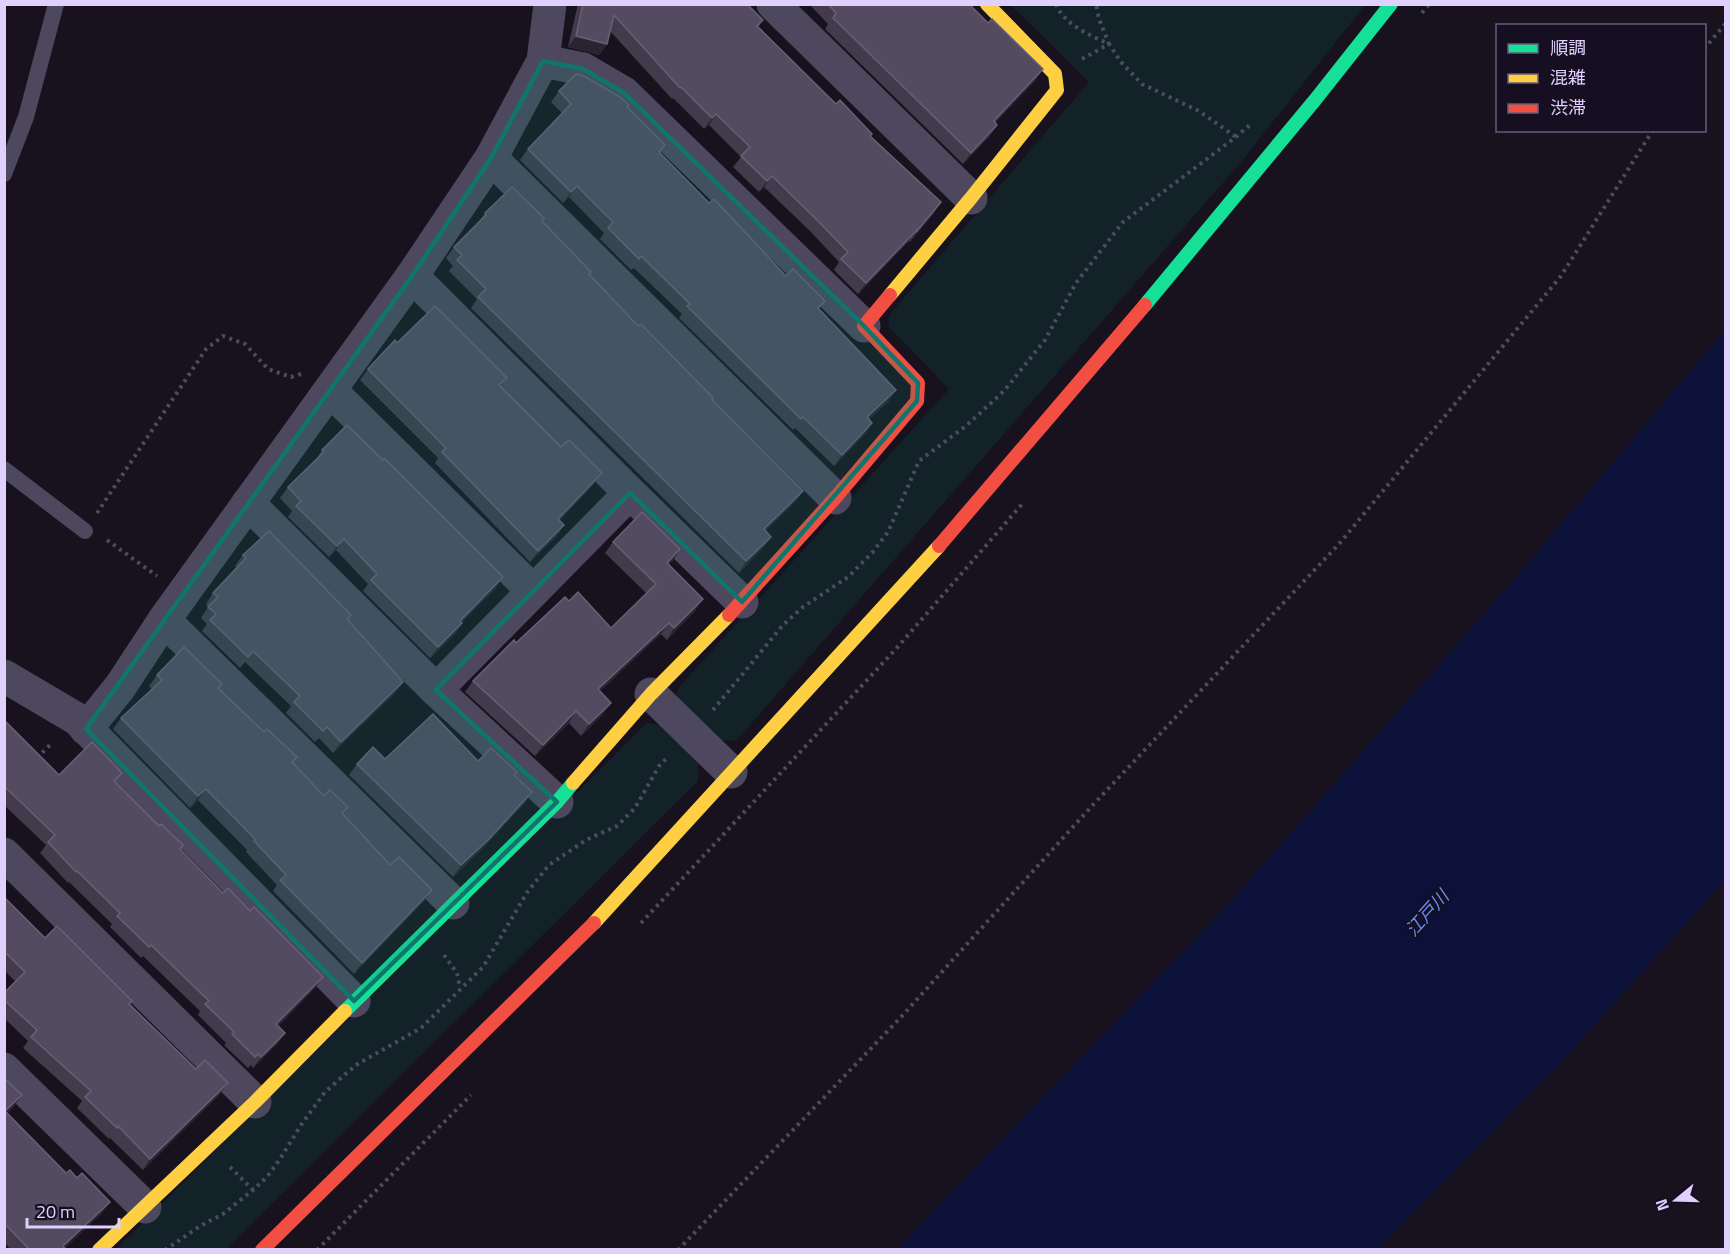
<svg xmlns="http://www.w3.org/2000/svg" width="1730" height="1254" font-family="'Titillium Web','Noto Sans JP',sans-serif">
<rect width="100%" height="100%" fill="#17121d"/>
<g fill="#122228">
<path d="M1011,5h354l-123,156 -506,580 -22,-1 -38,-44 3,-9 270,-298 -61,-63 2,-12 199,-232z"/>
<path d="M647,723l15,2 36,38v18l-472,468 -111,1z"/>
</g>
<path fill="#0c1139" d="M1725,330v550l-170,189 -178,180h-480l326,-339 289,-328z"/>
<g fill="none" stroke-linecap="round" stroke-linejoin="round">
<g stroke="#494e5e" stroke-width="4" stroke-dasharray="3 4.5" stroke-linecap="butt">
<path d="M1056,4c8,21 34,31 53,40l-10,-25 -3,-15"/>
<path d="M1422,13l7,-9"/>
<path d="M1704,49l22,-26"/>
<path d="M1082,59l27,-15 12,18 21,22 57,27 37,26"/>
<path d="M97,513l109,-164 17,-13 22,8 23,25 23,8 10,-3"/>
<path d="M107,540l50,36"/>
<path d="M713,710l70,-85 20,-18 45,-30 24,-24 16,-21 31,-71 47,-35 38,-35 41,-51 31,-57 47,-61 113,-85 16,-14"/>
<path d="M37,758l16,-16"/>
<path d="M641,923l254,-273 128,-147"/>
<path d="M444,955l13,18 3,15"/>
<path d="M230,1167l23,23"/>
<path d="M165,1250l35,-24 23,-12 30,-24 14,-13 13,-18 21,-34 24,-33 31,-27 65,-37 62,-61 45,-76 21,-26 37,-25 31,-14 18,-18 24,-42 10,-10"/>
<path d="M317,1250l154,-155"/>
<path d="M678,1250l224,-234 189,-209 248,-263 222,-268 92,-146"/>
</g>
<g stroke="#4d485d" stroke-width="16">
<path d="M4,174l22,-57 30,-113"/>
<path d="M4,469l81,62"/>
</g>
<g stroke="#4d485d" stroke-width="33">
<path d="M773,4l198,194"/>
<path d="M543,61l40,8 41,24 240,233"/>
<path d="M491,158l344,340"/>
<path d="M412,276l218,217 112,109"/>
<path d="M330,390l203,201"/>
<path d="M248,503l188,187 121,112"/>
<path d="M164,620l289,283"/>
<path d="M4,676l73,43 277,282"/>
<path d="M436,690l194,-197"/>
<path d="M651,694l80,78"/>
<path d="M86,729l34,-42 44,-67 248,-344 79,-118 52,-97 7,-57"/>
<path d="M4,854l251,248"/>
<path d="M4,1069l141,138"/>
</g>
<g stroke="#16e098" stroke-width="14">
<path d="M1145,305l170,-205 76,-96"/>
<path d="M345,1011l212,-209 16,-19"/>
</g>
<g stroke="#ffcf43" stroke-width="14">
<path d="M890,295l81,-97 86,-108 -2,-16 -68,-70"/>
<path d="M573,783l78,-89 78,-79"/>
<path d="M594,923l345,-377"/>
<path d="M99,1250l156,-148 90,-91"/>
</g>
<g stroke="#f24e42" stroke-width="14">
<path d="M939,546l206,-241"/>
<path d="M729,615l106,-117 82,-97 1,-18 -54,-57 26,-31"/>
<path d="M262,1250l332,-327"/>
</g>
</g>
<g fill="#423b4c">
<path d="M578,4h169l16,16 -5,7 78,77 34,32 64,77 -24,29 -1,-1 -51,53 -24,-24 5,-8 -28,-30 -47,-45 -5,5 -26,-25 8,-10 -32,-32 -5,4 -31,-31 -1,1 -62,-68 -3,13 -8,11 -31,-8z"/>
<path d="M809,4h160l19,19 55,46 -8,12 -40,42 2,2 -7,11 -27,28 -138,-135 3,-5z"/>
<path d="M559,91l68,16 38,38 -5,8 49,50 77,73 33,34 70,91 -20,18 3,4 -7,11 -31,32 -39,-38 -2,2 -114,-112 3,-4 -48,-46 -3,2 -31,-31 4,-6 -35,-36 -6,6 -43,-43 8,-11 34,-36 -11,-11z"/>
<path d="M485,213l59,5 -2,3 49,51 -2,2 49,52 165,165 -8,11 -30,29 6,6 -8,11 -24,25 -268,-265 6,-9 -28,-28 4,-5 -7,-8 8,-11 25,-25z"/>
<path d="M397,343l110,35 -6,8 93,98 -34,36 -3,16 -27,26 -95,-99 3,-5 -78,-78 8,-11z"/>
<path d="M322,450l181,127 -8,12 -34,34h1l-8,12 -24,23 -67,-67 5,-7 -32,-34 -7,7 -41,-40 4,-6 -12,-13 8,-11 27,-26z"/>
<path d="M613,542l67,7 -11,15 27,46 -29,30 -6,-6 -61,57 11,12 -8,11 -22,22 -12,-13 -34,33 -70,-64 8,-11 43,-38 53,-42 42,27 35,-35 -41,-40z"/>
<path d="M243,555l105,65 55,62 -8,11 -62,60 -14,-15 -4,4 -29,-29 5,-7 -46,-44 -5,6 -38,-37 5,-7 -6,-6 7,-11 -2,-3 7,-11 24,-25 -2,-2z"/>
<path d="M157,675l65,9 -3,4 45,44 33,25 -5,6 32,33 24,11 -5,7 47,51 42,25 -8,11 -70,73 -81,-83 4,-6 -31,-33 1,-2 -49,-50 -8,8 -77,-79 8,-11 31,-29 -3,-3z"/>
<path d="M4,720l55,55 56,8 108,110 27,18 73,66 -8,11 -37,38 7,7 -8,11 -24,24 -2,-3 -3,3 -24,-23 2,-2 -28,-28 2,-4 -57,-55 -2,2 -31,-31 2,-3 -43,-42 -1,1 -28,-30 6,-8 -42,-40z"/>
<path d="M385,759l93,2 37,14 17,17 -8,12 -43,46 -28,27 -104,-102 8,-11z"/>
<path d="M4,897l41,41 85,67 90,89 -77,76 -33,-32 -1,1 -32,-31 5,-7 -59,-53 5,-7 -24,-23v-25l12,-11 -12,-12z"/>
<path d="M4,1078l18,17 -8,11 -7,7 95,100 -37,35 1,2h-55l-7,-8z"/>
</g>
<g fill="#2a2431">
<path d="M576,36l31,8 -8,11 -31,-8z"/>
<path d="M1043,69l-8,12 -49,51 8,-11z"/>
<path d="M716,114l-7,11 -5,4 8,-11z"/>
<path d="M997,125l-7,11 -27,28 8,-11z"/>
<path d="M772,176l-8,11 -5,5 8,-11z"/>
<path d="M577,186l-8,11 -6,6 8,-11z"/>
<path d="M941,202l-7,11 -24,29 7,-11z"/>
<path d="M917,230l-8,11 -51,53 8,-11z"/>
<path d="M896,390l-7,11 -30,28 8,-12z"/>
<path d="M872,423l-7,11 -31,32 8,-11z"/>
<path d="M602,473l-8,11 -44,46 8,-11z"/>
<path d="M803,491l-8,11 -39,39 8,-12z"/>
<path d="M564,525l-7,11 -27,26 8,-11z"/>
<path d="M771,537l-8,11 -24,25 7,-12z"/>
<path d="M344,539l-8,11 -7,7 8,-11z"/>
<path d="M680,549l-7,12 -13,13 7,-11z"/>
<path d="M503,577l-8,12 -43,43 8,-11z"/>
<path d="M703,599l-7,11 -29,30 7,-12z"/>
<path d="M462,623l-8,12 -24,23 8,-11z"/>
<path d="M669,623l-8,11 -71,67 8,-12z"/>
<path d="M403,682l-8,11 -62,60 8,-11z"/>
<path d="M611,703l-8,11 -22,22 8,-12z"/>
<path d="M576,711l-7,12 -34,33 8,-11z"/>
<path d="M206,789l-8,11 -8,8 8,-12z"/>
<path d="M532,792l-8,12 -43,46 -28,27 8,-12z"/>
<path d="M432,890l-8,11 -70,73 8,-11z"/>
<path d="M323,977l-8,11 -47,47 8,-11z"/>
<path d="M285,1033l-8,11 -24,24 8,-11z"/>
<path d="M228,1083l-8,11 -77,76 7,-11z"/>
<path d="M22,1095l-8,11 -10,9v-3z"/>
<path d="M110,1202l-8,11 -39,37v-4z"/>
</g>
<g fill="#534b5f" stroke="#696078" stroke-width="1.5">
<path d="M583,4h164l16,16 -6,6 79,78 4,-4 32,34 -2,2 71,66 -24,29v-1l-51,53 -25,-24 7,-7 -30,-31 -46,-45 -5,5 -26,-25 9,-9 -34,-33 -4,4 -31,-31 -1,1 -66,-73 -7,29 -31,-8z"/>
<path d="M828,4h141l19,19 4,-4 51,50 -49,52 3,4 -26,28 -138,-135 3,-5z"/>
<path d="M576,74l8,2 36,21 9,8 -2,2 38,38 -6,7 50,51 5,-4 72,77 7,-7 32,32 -7,7 78,82 -29,27 5,6 -30,32 -39,-38 -2,2 -114,-113 3,-2 -49,-48 -2,3 -31,-31 5,-6 -36,-36 -6,6 -43,-43 43,-45 -12,-13z"/>
<path d="M512,187l32,31 -2,3 49,51 -2,2 49,52 3,-2 72,74 -1,2 91,91 -39,38 7,8 -25,24 -268,-264 8,-8 -29,-29 5,-5 -8,-8 32,-32 -1,-2z"/>
<path d="M435,306l72,72 -8,7 62,62 8,-7 33,33 -44,46 6,6 -26,26 -96,-99 4,-4 -78,-79 27,-29 2,3z"/>
<path d="M347,425l36,35 2,-1 118,118 -43,44 2,2 -24,24 -67,-67 6,-6 -33,-35 -7,7 -41,-40 5,-5 -13,-14 36,-35 -2,-2z"/>
<path d="M642,512l38,37 -13,14 36,36 -29,29 -5,-5 -71,66 13,14 -22,21 -13,-13 -33,34 -70,-64 41,-41 2,3 49,-46 4,4 9,-9 33,36 45,-44 -43,-42z"/>
<path d="M269,531l82,84 -4,4 56,63 -62,60 -14,-15 -4,4 -29,-29 6,-6 -47,-45 -5,6 -38,-37 6,-6 -8,-7 10,-10 -5,-4 33,-35 -3,-3z"/>
<path d="M184,647l38,37 -4,4 46,44 3,-3 30,28 -5,5 32,34 6,-6 18,17 -6,6 48,52 9,-8 33,33 -70,73 -82,-83 6,-5 -32,-34 1,-2 -49,-50 -8,7 -77,-78 41,-38 -5,-5z"/>
<path d="M433,714l45,47 13,-13 26,24 -3,3 18,17 -43,47 -28,26 -104,-101 16,-17 12,12z"/>
<path d="M4,720l55,55 33,-33 30,31 -8,8 45,45 2,-2 22,21 -3,4 43,44 5,-5 22,23 4,-4 69,70 -47,47 9,9 -24,24 -3,-3 -3,3 -23,-23 2,-2 -29,-28 4,-3 -58,-56 -2,2 -32,-31 3,-3 -43,-42 -1,1 -28,-30 7,-7 -51,-49z"/>
<path d="M4,897l41,41 12,-12 75,75 -3,3 67,65 9,-9 23,23 -78,76 -32,-33 -1,2 -32,-31 6,-6 -60,-54 6,-7 -33,-30v-7l21,-21 -21,-21z"/>
<path d="M4,1078l18,17 -17,16 61,62 4,-3 7,8 5,-5 28,29 -47,44 3,4h-36l-26,-27z"/>
</g>
<path fill="#0f766e" fill-opacity="0.2" stroke="#0f766e" stroke-width="4.5" stroke-linejoin="round" d="M543,61l40,8 41,24 240,233 54,57 -1,18 -175,201 -112,-109 -194,197 121,112 -203,199 -268,-272 326,-453 79,-118z"/>
<g text-anchor="middle" dominant-baseline="central" stroke-width="4.5" stroke-linejoin="round" paint-order="stroke">
<g font-size="18" font-style="italic" fill="#628ef8" stroke="#160e21">
<text transform="translate(1427 913) rotate(-48)">江戸川</text>
</g>
</g>
<rect width="1730" height="1254" fill="none" stroke="#e0d0fd" stroke-width="12"/>
<rect x="1496" y="24" width="210" height="108" fill="#160e21" stroke="#675c79" stroke-width="1.5"/>
<rect x="1508" y="44" width="30" height="9" fill="#16e098" stroke="#675c79" stroke-width="1.5"/>
<text x="1550" y="54" font-size="18" fill="#e0d0fd">順調</text>
<rect x="1508" y="74" width="30" height="9" fill="#ffcf43" stroke="#675c79" stroke-width="1.5"/>
<text x="1550" y="84" font-size="18" fill="#e0d0fd">混雑</text>
<rect x="1508" y="104" width="30" height="9" fill="#f24e42" stroke="#675c79" stroke-width="1.5"/>
<text x="1550" y="114" font-size="18" fill="#e0d0fd">渋滞</text>
<g transform="translate(1676 1200) rotate(251)" stroke="#160e21" stroke-width="4.5" paint-order="stroke">
<path d="M0-4.5L10 22L0 15L-10 22Z" fill="#e0d0fd"/>
<text y="-9" font-size="16" font-weight="bold" text-anchor="middle" fill="#e0d0fd">N</text>
</g>
<path d="M27 1218v9h92v-9" fill="none" stroke="#e0d0fd" stroke-width="3"/>
<text x="36" y="1218" font-size="18" fill="#e0d0fd" stroke="#160e21" stroke-width="4.5" paint-order="stroke">20 m</text>
</svg>
